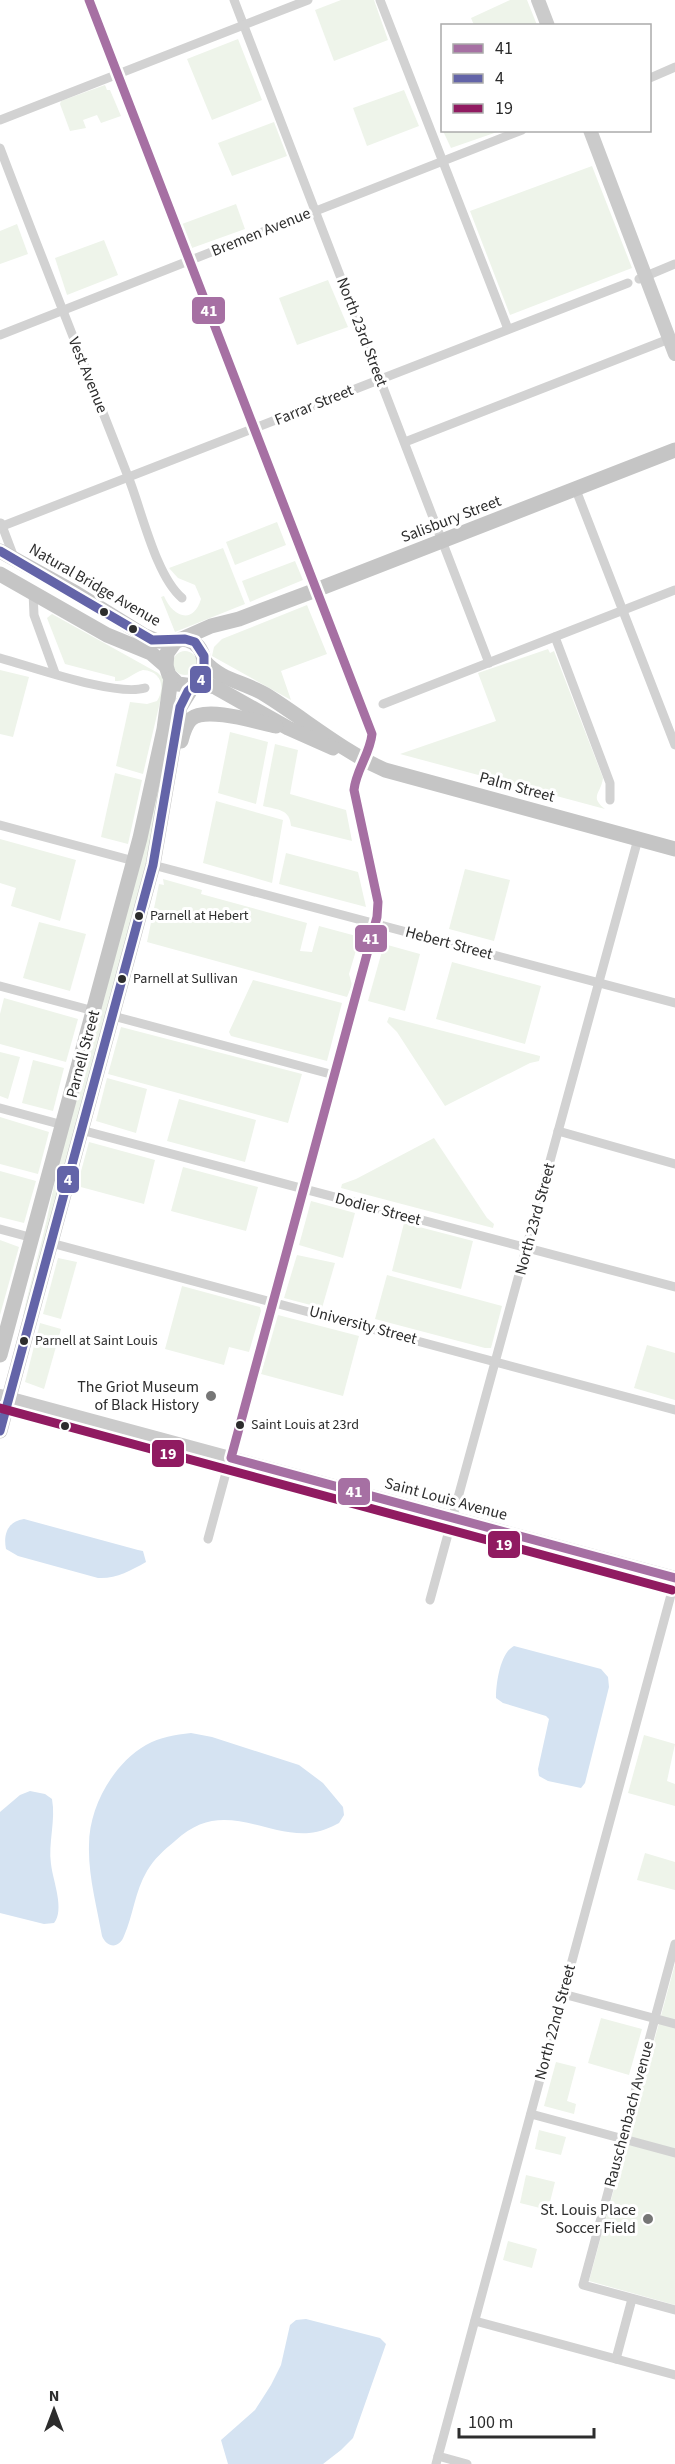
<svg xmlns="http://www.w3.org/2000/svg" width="675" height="2464" font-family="'Source Sans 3',sans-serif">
<rect width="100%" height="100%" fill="#fff"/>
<g fill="#eef4ea">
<path d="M341,0h33l14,40 -54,21 -19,-51z"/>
<path d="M510,0h17l10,25h-63l-3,-7z"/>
<path d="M238,39l24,61 -50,20 -25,-61z"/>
<path d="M105,85l2,5h3l11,26 -20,7 -4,-8 -14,5 3,8 -16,3 -10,-27 1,-3z"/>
<path d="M404,90l15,36 -52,20 -14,-38z"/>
<path d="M274,122l13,34 -55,20 -14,-33z"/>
<path d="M443,131h57l-49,17z"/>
<path d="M592,166l40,102 -122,47 -40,-104z"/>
<path d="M236,204l9,25 -53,19 -10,-24z"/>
<path d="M17,224l11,30 -28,10v-33z"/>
<path d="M104,240l14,35 -51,20 -12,-37z"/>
<path d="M328,280l20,47 -51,18 -18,-47z"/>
<path d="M277,522l9,23 -51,20 -9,-23z"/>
<path d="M223,548l22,56 -70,28 -14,-35 3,-1c8,20 29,30 37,3l-6,-14 -17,-7 -9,-10z"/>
<path d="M295,561l8,19 -53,22 -8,-21z"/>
<path d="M307,605l20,49 -46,17 10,29 -79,-44 2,-9 8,-8z"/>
<path d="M52,614l106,59 5,5 1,7 -21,89 -27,-8 14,-64 17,2 10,-3c9,-14 4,-30 -14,-31 -11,3 -16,12 -28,11v-4l-50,-13 -18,-46z"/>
<path d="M548,649l2,4 4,-2 49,127c-2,16 -14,18 2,31l-205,-55 96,-33 -18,-48z"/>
<circle cx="185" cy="663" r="12"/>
<path d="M0,670l29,7 -16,60 -13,-3z"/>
<path d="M230,732l38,10 -12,62 -38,-11z"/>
<path d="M275,744l23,6 -8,44 56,16 6,31 -61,-15c-1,-17 -13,-16 -28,-20z"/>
<path d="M162,762l-6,63 -130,492 -3,-1c8,-38 20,-75 27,-112 15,-68 30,-136 53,-201z"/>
<path d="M115,773l27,7 -14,64 -27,-7z"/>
<path d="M216,801l67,19 -11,63 -69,-20z"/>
<path d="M0,839l76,21 -16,61 -49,-15 5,-18 -16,-5z"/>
<path d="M286,853l72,19 8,35 -87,-23z"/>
<path d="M465,869l45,11 -16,61 -45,-12z"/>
<path d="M163,879l39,11 -1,4 106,29 -7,28 12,1 7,-26 41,11 -11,37 3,11 -5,12 -200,-55 12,-58 5,1z"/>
<path d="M39,922l47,12 -16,57 -47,-13z"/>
<path d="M384,944l36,10 -15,57 -37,-10z"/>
<path d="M452,962l89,24 -16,58 -89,-25z"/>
<path d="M253,980l89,23 -15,58 -96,-25 -2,-4z"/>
<path d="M4,998l74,21 -12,43 -66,-18v-30z"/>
<path d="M389,1017l151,39v1l-1,4 -9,2 -85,43 -48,-74 -10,-10z"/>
<path d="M121,1027l181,47 -14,49 -180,-49z"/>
<path d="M0,1052l20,5 -12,42 -8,-3z"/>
<path d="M33,1060l31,8 -11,43 -31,-8z"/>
<path d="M107,1078l40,11 -11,44 -40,-12z"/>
<path d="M179,1099l77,21 -11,42 -78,-21z"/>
<path d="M0,1117l49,15 -11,42 -38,-10z"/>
<path d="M434,1138l53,80 7,6 -1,4 -152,-40 1,-4 14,-5z"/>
<path d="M89,1142l66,18 -11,44 -67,-18z"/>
<path d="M183,1167l75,20 -12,44 -75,-20z"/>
<path d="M0,1171l36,10 -12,42 -24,-6z"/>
<path d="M311,1201l44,12 -12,45 -44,-13z"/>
<path d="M404,1223l69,18 -12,48 -69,-18z"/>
<path d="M0,1240l19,7 -19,68z"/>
<path d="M297,1255l38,8 -13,45 -38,-10z"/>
<path d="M58,1258l19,4 -16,57 -18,-5z"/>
<path d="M387,1275l115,31 -11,42h-6l-110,-29z"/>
<path d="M182,1286l78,21 1,4 -12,41 -20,-5 -5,18 -59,-16z"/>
<path d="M278,1315l81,21 -16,60 -82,-22z"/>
<path d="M40,1323l21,6 -17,60 -19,-7z"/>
<path d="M647,1345l28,8v47l-41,-12z"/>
<path d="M644,1735l31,9 -8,37 8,3v22l-47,-13z"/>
<path d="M645,1853l30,9v28l-38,-10z"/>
<path d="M675,1964v341l-86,-24z"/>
<path d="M601,2018l41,11 -13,46 -41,-12z"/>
<path d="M556,2062l20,5 -9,34 9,3 -2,10 -30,-8z"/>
<path d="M539,2130l27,7 -5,18 -26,-6z"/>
<path d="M526,2175l29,7 -7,28 -28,-7z"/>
<path d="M508,2241l29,8 -5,19 -29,-8z"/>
</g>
<g fill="#d5e3f2">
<path d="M24,1519l114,31 5,1 3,11c-16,9 -30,17 -48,16l-80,-22 -12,-7c-3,-15 2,-28 18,-30z"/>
<path d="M514,1646l87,23 7,8 1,10 -24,96 -4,5 -33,-7 -9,-5 -1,-7 11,-50 -3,-3 -43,-13 -7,-5c0,-14 4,-45 18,-52z"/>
<path d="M191,1733l21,4 87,28 24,18 20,24 1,8 -5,8c-9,5 -19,9 -30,10 -10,1 -22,-1 -32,-3 -41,-10 -68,-20 -102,11 -11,9 -21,18 -28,30 -12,20 -14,45 -23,65 -5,13 -17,12 -22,0 -5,-29 -14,-61 -13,-91 0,-38 24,-81 57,-100 14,-8 29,-10 45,-12z"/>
<path d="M30,1791l15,3 7,5c4,21 -4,44 -1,65 2,17 14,46 3,59l-10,1 -44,-11v-101l20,-17z"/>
<path d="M306,2319l74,19 6,6 -33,94 -12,12 -18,14h-95l-7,-24 34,-30 16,-25 10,-20 9,-40 6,-5z"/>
</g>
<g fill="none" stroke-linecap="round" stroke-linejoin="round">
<g stroke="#d2d2d2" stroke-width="9">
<path d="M89,0l283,734c0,21 -18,36 -18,56l24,112 -1,15 -169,622"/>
<path d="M234,0l255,663"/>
<path d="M380,0l128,329"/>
<path d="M650,78l25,-11"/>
<path d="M0,120l308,-120"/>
<path d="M0,148c42,111 86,221 129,331 13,33 27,97 53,119"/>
<path d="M639,279l36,-15"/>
<path d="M0,335l522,-205"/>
<path d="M405,442l264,-103"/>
<path d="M576,490l99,255"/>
<path d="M1,523l14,37"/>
<path d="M0,527l628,-244"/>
<path d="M33,592l1,23 21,58"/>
<path d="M555,637l55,146v17"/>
<path d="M0,658c33,9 116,39 145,30"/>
<path d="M383,704l292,-114"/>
<path d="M0,825l134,36"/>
<path d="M153,865l522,138"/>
<path d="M0,986l94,25"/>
<path d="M113,1016l221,59"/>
<path d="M0,1108l63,17"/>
<path d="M81,1130l594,157"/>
<path d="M558,1131l117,33"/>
<path d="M0,1229l33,9"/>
<path d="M51,1243l624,167"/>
<path d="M430,1600l208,-761"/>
<path d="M675,1944l-92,341 92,25"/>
<path d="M563,1994l112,30"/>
<path d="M531,2114l144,39"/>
<path d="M475,2321l200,54"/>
<path d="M616,2359l16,-60"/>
<path d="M438,2456l29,8"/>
<path d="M436,2464l239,-884"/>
</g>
<g stroke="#cbcbcb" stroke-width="14">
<path d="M538,0l10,26"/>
<path d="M590,130l85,224"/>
<path d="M0,1396l675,182"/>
</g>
<g stroke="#c5c5c5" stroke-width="15">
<path d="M0,551l76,42 69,43 12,5 18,1"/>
<path d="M0,574l107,61 44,18 15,13"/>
<path d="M181,639c21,1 27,21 21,39l-9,8 -15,-2 -9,-9 -3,-9 1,-13 8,-11 36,-16 28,-7 77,-29 359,-140"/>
<path d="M205,662c17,19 40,20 61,33 40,25 76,56 119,75l290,79"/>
<path d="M199,683l16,4 73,41 45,20"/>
<path d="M181,741c2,-8 4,-16 10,-22 15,-13 66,3 85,7"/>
<path d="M0,1355l140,-517 24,-109 7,-51"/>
<path d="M0,1431l153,-566 27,-158 13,-21"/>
</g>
<g stroke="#fff" stroke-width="14">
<path id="bus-1" d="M89,0l283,734c-2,20 -16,36 -18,56l24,112 -1,15 -146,541 444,120"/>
</g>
<g stroke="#fff" stroke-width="14">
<path id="bus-2" d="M0,551l152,89 33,-1 10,3 9,14v16l-4,9 -12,10 -8,16 -27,158 -153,566"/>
</g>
<g stroke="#fff" stroke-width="14">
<path id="bus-3" d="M0,1408l672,182"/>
</g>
<use href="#bus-1" stroke="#a670a3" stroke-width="9"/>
<use href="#bus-2" stroke="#6364a8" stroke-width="9"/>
<use href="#bus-3" stroke="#901b61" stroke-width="9"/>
</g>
<g fill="#2d2d2d" stroke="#fff" stroke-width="2">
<circle cx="104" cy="612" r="5"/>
<circle cx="133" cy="629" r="5"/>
<circle cx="139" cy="916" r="5"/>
<circle cx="122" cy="979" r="5"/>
<circle cx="24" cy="1341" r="5"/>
<circle cx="240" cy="1425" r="5"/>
<circle cx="65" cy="1426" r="5"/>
</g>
<g fill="#767676" stroke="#fff" stroke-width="2">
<circle cx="211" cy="1396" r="6"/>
<circle cx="648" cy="2219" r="6"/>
</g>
<g text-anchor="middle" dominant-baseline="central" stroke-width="6" stroke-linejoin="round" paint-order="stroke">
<g font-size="14" fill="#2d2d2d" stroke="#fff" text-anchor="start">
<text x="150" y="916">Parnell at Hebert</text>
<text x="133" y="979">Parnell at Sullivan</text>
<text x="35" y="1341">Parnell at Saint Louis</text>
<text x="251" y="1425">Saint Louis at 23rd</text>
</g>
<g font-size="16" fill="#2d2d2d" stroke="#fff">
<text transform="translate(261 232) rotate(-22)">Bremen Avenue</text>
<text transform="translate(362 332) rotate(69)">North 23rd Street</text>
<text transform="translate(88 375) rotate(68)">Vest Avenue</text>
<text transform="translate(314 405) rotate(-22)">Farrar Street</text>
<text transform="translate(451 519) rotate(-21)">Salisbury Street</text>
<text transform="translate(95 585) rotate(30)">Natural Bridge Avenue</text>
<text transform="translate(517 787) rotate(15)">Palm Street</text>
<text transform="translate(449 943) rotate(15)">Hebert Street</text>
<text transform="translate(83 1054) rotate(-75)">Parnell Street</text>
<text transform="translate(378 1209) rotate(15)">Dodier Street</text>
<text transform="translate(535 1219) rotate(-75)">North 23rd Street</text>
<text transform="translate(363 1325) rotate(15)">University Street</text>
<text transform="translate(446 1499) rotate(15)">Saint Louis Avenue</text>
<text transform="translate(555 2022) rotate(-75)">North 22nd Street</text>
<text transform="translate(629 2114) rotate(-75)">Rauschenbach Avenue</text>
</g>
<g font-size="16" fill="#2d2d2d" stroke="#fff" text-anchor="end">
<text x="199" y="1387">The Griot Museum<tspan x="199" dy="18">of Black History</tspan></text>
<text x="636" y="2210">St. Louis Place<tspan x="636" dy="18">Soccer Field</tspan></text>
</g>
</g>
<g stroke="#fff" stroke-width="2">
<rect x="191" y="296" width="35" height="29" rx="6" fill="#a670a3"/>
<rect x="189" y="665" width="23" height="29" rx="6" fill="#6364a8"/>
<rect x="354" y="924" width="34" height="29" rx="6" fill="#a670a3"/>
<rect x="56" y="1165" width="24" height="29" rx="6" fill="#6364a8"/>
<rect x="151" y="1439" width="34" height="29" rx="6" fill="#901b61"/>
<rect x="337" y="1477" width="34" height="29" rx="6" fill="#a670a3"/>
<rect x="487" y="1530" width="34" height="29" rx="6" fill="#901b61"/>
</g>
<g font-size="16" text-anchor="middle" font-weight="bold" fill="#fff">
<text x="209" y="316">41</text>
<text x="201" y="685">4</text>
<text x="371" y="944">41</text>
<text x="68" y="1185">4</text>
<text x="168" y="1459">19</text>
<text x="354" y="1497">41</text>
<text x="504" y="1550">19</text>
</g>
<rect x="441" y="24" width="210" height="108" fill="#ffffff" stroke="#ababab" stroke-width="1.5"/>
<rect x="453" y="44" width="30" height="9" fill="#a670a3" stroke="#ababab" stroke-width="1.5"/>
<text x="495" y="54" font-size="18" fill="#2d2d2d">41</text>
<rect x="453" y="74" width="30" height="9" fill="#6364a8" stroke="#ababab" stroke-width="1.5"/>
<text x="495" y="84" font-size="18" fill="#2d2d2d">4</text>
<rect x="453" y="104" width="30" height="9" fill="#901b61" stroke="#ababab" stroke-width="1.5"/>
<text x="495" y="114" font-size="18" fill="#2d2d2d">19</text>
<g transform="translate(54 2410)" stroke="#ffffff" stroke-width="4.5" paint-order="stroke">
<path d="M0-4.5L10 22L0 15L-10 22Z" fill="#2d2d2d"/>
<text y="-9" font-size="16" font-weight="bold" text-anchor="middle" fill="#2d2d2d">N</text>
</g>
<path d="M459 2428v9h135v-9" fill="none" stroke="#2d2d2d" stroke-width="3"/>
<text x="468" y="2428" font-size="18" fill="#2d2d2d" stroke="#ffffff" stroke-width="4.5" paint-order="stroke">100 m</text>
</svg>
